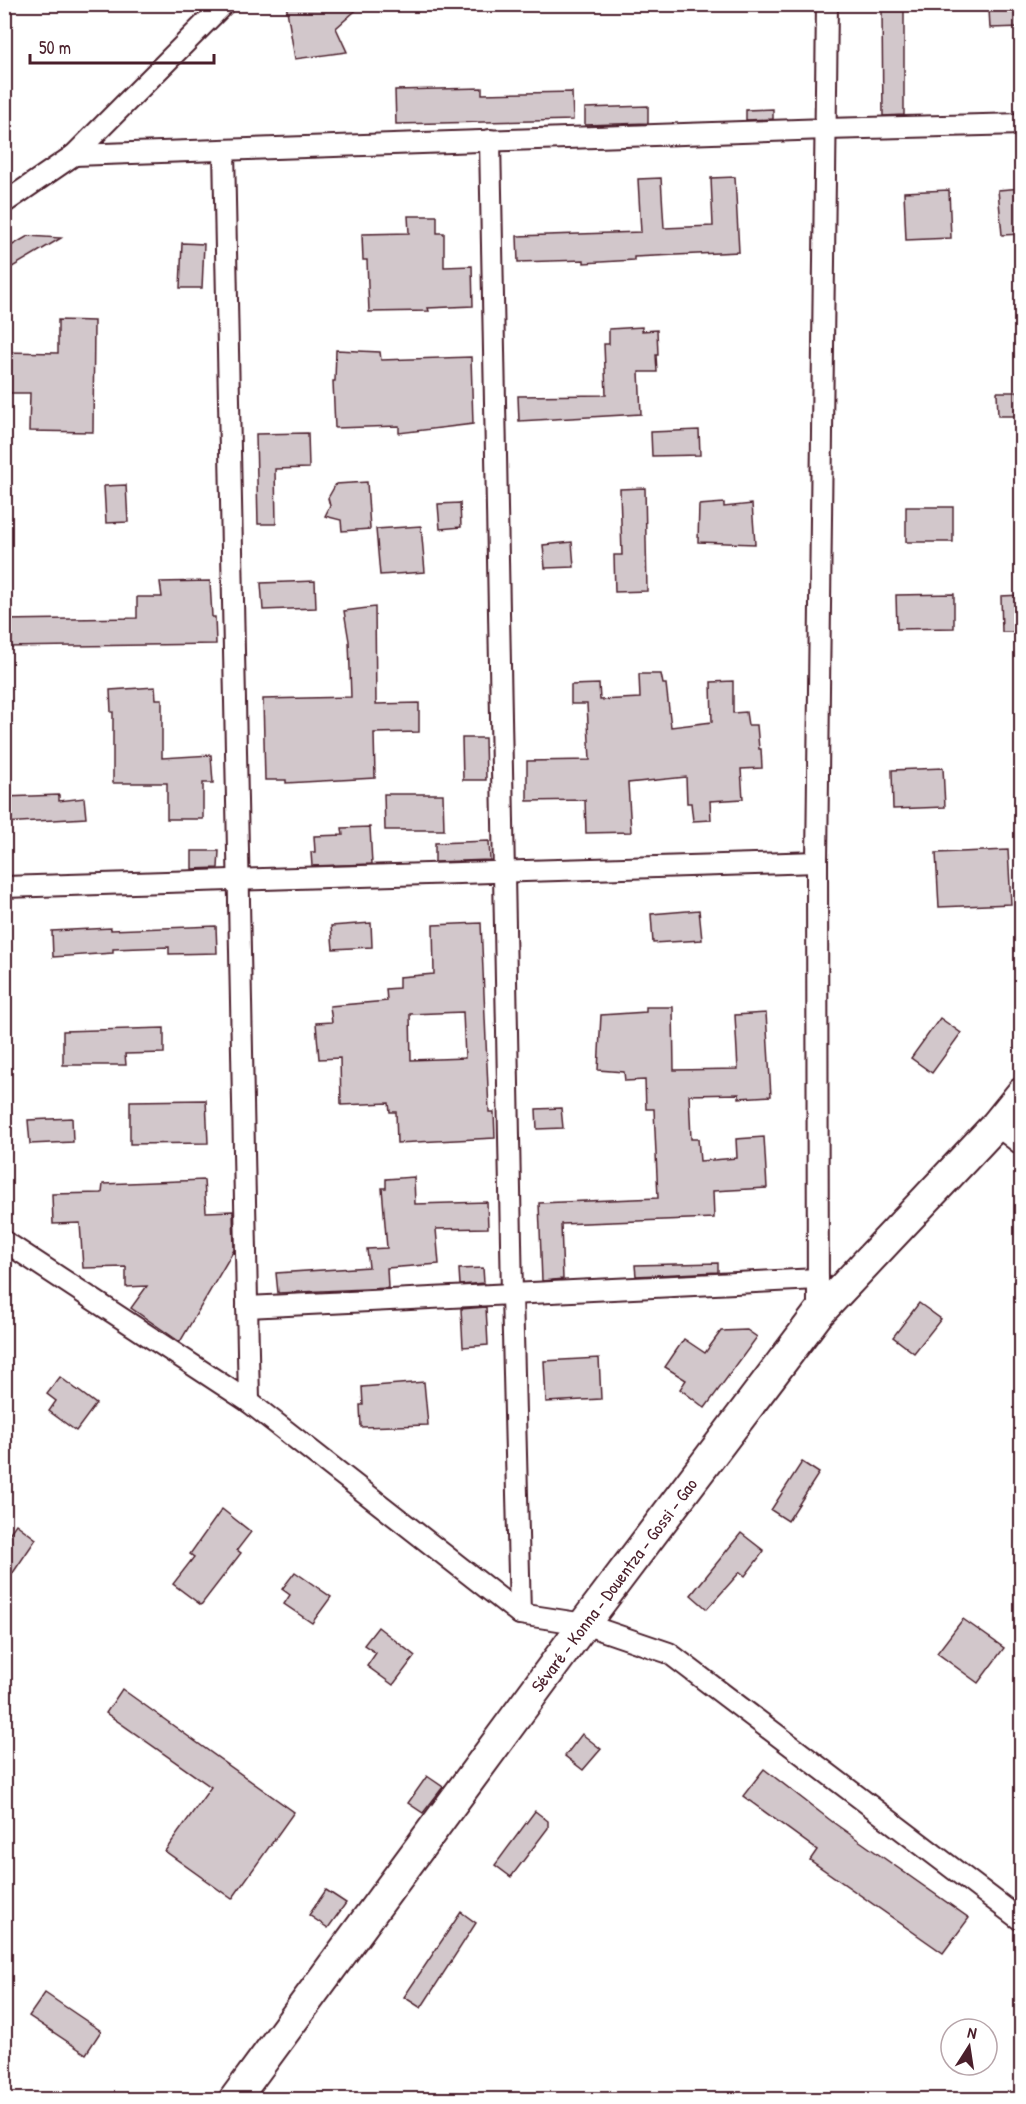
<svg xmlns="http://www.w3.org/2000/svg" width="1026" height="2104" font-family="'Patrick Hand',sans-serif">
<rect width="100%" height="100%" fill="#fff"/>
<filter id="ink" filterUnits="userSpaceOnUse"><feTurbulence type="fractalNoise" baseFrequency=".0167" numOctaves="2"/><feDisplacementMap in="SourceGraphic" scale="12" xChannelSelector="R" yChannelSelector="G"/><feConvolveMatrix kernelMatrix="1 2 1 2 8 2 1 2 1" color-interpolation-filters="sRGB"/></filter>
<g filter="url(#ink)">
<g fill="#d2c7cb" stroke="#4a1f2b" stroke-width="1.5" fill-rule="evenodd">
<path d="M286,4h77l-27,24 11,24 -52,7z"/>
<path d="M1022,8v19l-32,1 -1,-19z"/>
<path d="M882,11h22v104l-21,1z"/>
<path d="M482,88v6l90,-2 1,28 -177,4 -1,-34z"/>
<path d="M648,106v17l-63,2v-17z"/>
<path d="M773,109v10l-27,1v-10z"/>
<path d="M735,177l4,75 -105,5v3l-50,3v-3l-66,2 -1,-26 124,-4 -3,-53 23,-1 3,50 49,-2 -2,-48z"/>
<path d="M1022,188v46l-20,1 -4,-45z"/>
<path d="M949,190l2,48 -45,2 -2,-48z"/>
<path d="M408,216h29v17h7v34l28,-1 1,40 -45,2 1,3 -60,1 -2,-52h-4l-1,-26 47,-1z"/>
<path d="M28,236l33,2 -57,34v-22z"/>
<path d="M182,243l22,1 -2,44h-22z"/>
<path d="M58,320l36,1 -1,111 -64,-1 1,-38h-26v-41l54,1z"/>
<path d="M642,327v4l15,-1 1,25h-2l1,17h-18l2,42 -122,7 -1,-25 88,-1 -2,-51h5v-15z"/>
<path d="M336,350l44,2 1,8 90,-3 2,67 -74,9v-7l-64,2 -2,-47h2z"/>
<path d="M997,392h25v24h-24z"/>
<path d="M699,430l1,25 -48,1 -1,-24z"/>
<path d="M308,433l1,35 -34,1 1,55h-18l-2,-90z"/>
<path d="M367,482l3,47 -28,2 -1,-11 -16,-4 5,-10 -2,-8 8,-14z"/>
<path d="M126,485l2,37 -22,1 -2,-37z"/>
<path d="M645,488l2,103 -32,1 -1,-37h8l-2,-66z"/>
<path d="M460,503l1,24 -21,2 -2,-25z"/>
<path d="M724,503v4l28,-3 3,40 -57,-2 1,-37z"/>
<rect x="906" y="507" width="47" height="35"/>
<path d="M421,526l4,46 -45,3 -4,-46z"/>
<path d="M572,542l2,25 -29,1 -2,-23z"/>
<path d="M210,581l2,36h3l1,27 -212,3v-27l133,-2v-21h25l-2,-15z"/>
<path d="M315,581l1,27 -53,2 -2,-27z"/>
<path d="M954,594v34l-57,1 -1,-34z"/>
<path d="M1022,595v37h-20l-1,-36z"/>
<path d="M375,607l1,97 43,-1v29l-45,1 1,45 -89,5v-3h-21l-2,-81 88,-2 -2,-56 -5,-30z"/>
<path d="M639,674h22l2,10h3l5,43 41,-5 -1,-40 22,-1v32l13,-1 2,13h9l2,24h2l1,19 -21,1 2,30 -33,2 1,19 -18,1 -2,-18h-4l-1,-26 -58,6 3,49 -45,1 -1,-33 -58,1v-40l63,-1 -3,-56h-16v-19l28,-1 1,16 40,-2z"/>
<path d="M155,687l1,12h6v59l49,-3 2,28h-10v36h-36v-36h-54v-71h-2l-1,-22z"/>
<path d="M462,738h23l1,42h-23z"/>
<path d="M943,768l2,39 -52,2 -1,-39z"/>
<path d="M384,794h59l1,36h-59z"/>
<path d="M59,795v6l25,-3 2,20 -82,5v-26z"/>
<path d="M370,827l2,37 -60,2 -1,-14h4l-1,-16 29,-1 -1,-7z"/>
<path d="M489,841l1,19 -55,2v-19z"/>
<path d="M1008,850l3,54 -72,3 -3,-54z"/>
<path d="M192,851h27l-1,17 -26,1z"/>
<path d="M699,910l3,30 -49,3 -2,-29z"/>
<path d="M371,923l1,24 -39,2 -2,-23z"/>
<path d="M481,923l8,189h5l1,26 -98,5 -1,-31h-6l-1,-9 -48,2 -1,-47 -21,1 -3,-36 16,-1 -2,-16 57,-5 -1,-12 13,-1v-11l35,-3 -1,-49zM463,1012l2,46 -54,2 -1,-46z"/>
<path d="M216,926l1,27 -48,1v-7l-56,2v4l-60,4 -1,-26 59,-3v2z"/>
<path d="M646,1007h27l1,63 64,-1 -3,-54 31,-2 5,83 -32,2v-4l-50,1 2,44h7l2,22 37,-3 -1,-19 28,-2 3,51 -54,3 1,27 -153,6 2,55 -21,2 -3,-78 119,-5 -4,-89h-8l-1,-29 -20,1 -1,-9 -26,-2 3,-55 45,-3z"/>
<path d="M940,1018l21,15 -29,40 -21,-15z"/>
<path d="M164,1028v25l-39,1 1,11h-63v-34z"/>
<path d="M206,1100l2,43 -78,1v-43z"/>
<path d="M561,1108l2,20 -26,1 -1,-20z"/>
<path d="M72,1118l1,24 -43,2 -2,-24z"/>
<path d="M414,1177l1,27 72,-2 1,26 -52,1 3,35 -52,4 1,20 -110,5 -2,-20 93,-6 -2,-18 20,-1 -5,-60h4v-9z"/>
<path d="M204,1180l2,32 27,-1 1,39 -54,92 -49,-34 16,-22 -21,1v-20l-43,1 -3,-45 -27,1 -1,-30 50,-1 1,-9z"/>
<path d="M718,1263v9l-82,4 -1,-11z"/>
<path d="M483,1268l1,15 -24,2 -1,-16z"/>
<path d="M919,1303l22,16 -27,34 -21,-16z"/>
<path d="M486,1307l2,38 -25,2 -2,-38z"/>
<path d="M747,1330l10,7 -52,71 -25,-19 6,-9 -21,-13 19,-28 21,14 16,-22z"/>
<path d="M599,1358l2,41 -55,3 -2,-41z"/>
<path d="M60,1377l36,27 -20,27 -27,-20 7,-10 -9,-7z"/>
<path d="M424,1382l4,43 -67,2 -1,-22h3l-1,-18z"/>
<path d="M802,1462l17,11 -31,48 -17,-11z"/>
<path d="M222,1509l29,23 -14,18 4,3 -40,52 -28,-21 21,-27 -4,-3z"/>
<path d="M16,1524l20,15 -32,47v-45z"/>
<path d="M741,1533l23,18 -19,25 -5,-4 -33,37 -16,-14z"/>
<path d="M295,1572l36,25 -19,26 -28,-19 6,-9 -8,-6z"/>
<path d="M963,1619l41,29 -26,35 -41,-30z"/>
<path d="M378,1627l37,29 -22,29 -26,-19 9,-13 -12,-8z"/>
<path d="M122,1689l172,123 -62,87 -67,-48 46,-64 -105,-74z"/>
<path d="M582,1734l19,15 -18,21 -18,-14z"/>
<path d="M764,1769l70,54 135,95 -26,35 -133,-93 7,-10 -74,-54z"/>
<path d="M427,1776l16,11 -20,26 -15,-10z"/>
<path d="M535,1811l13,10v7l-37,49 -16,-12z"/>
<path d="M326,1890l20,13 -18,25 -19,-13z"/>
<path d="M461,1912l15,11 -55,85 -17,-11z"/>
<path d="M45,1993l56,38 -15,23 -57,-38z"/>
</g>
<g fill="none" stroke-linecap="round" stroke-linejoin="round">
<g stroke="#4a1f2b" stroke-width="24">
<g id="street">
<path d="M490,140l22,1154 8,320"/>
<path d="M224,150l25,1252"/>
<path d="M74,155l752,-26 196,-5"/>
<path d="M4,203l70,-48 150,-151"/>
<path d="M4,887l813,-25"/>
<path d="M996,1125l26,20"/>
<path d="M4,1241l245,161 271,212 64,10 85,29 353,268"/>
<path d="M247,1307l571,-28"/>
<path d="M818,1314l-1,-452 10,-858"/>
</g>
</g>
<g stroke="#4a1f2b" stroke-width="34">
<path id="primary" d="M234,2100l350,-476 234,-310 178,-189 26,-32"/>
</g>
<use href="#street" stroke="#fff" stroke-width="20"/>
<use href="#primary" stroke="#fff" stroke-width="30"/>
</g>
</g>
<g text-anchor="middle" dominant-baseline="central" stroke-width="4.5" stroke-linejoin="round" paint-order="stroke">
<g font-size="18" fill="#4a1f2b" stroke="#fff">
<text transform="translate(614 1585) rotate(-53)">Sévaré - Konna - Douentza - Gossi - Gao</text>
</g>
</g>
<rect width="1026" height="2104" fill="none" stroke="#fff" stroke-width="24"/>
<rect x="12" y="12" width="1002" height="2080" fill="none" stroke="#4a1f2b" stroke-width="2" filter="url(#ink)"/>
<g transform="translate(969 2047) rotate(12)"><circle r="28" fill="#ffffff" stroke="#b7a5aa" stroke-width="1.5"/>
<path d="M0-4.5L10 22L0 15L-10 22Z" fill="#4a1f2b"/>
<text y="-9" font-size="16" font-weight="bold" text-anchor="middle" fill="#4a1f2b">N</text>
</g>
<path d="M30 54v9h184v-9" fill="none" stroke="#4a1f2b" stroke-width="3"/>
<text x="39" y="54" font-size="18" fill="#4a1f2b" stroke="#ffffff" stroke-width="4.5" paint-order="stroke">50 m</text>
</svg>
